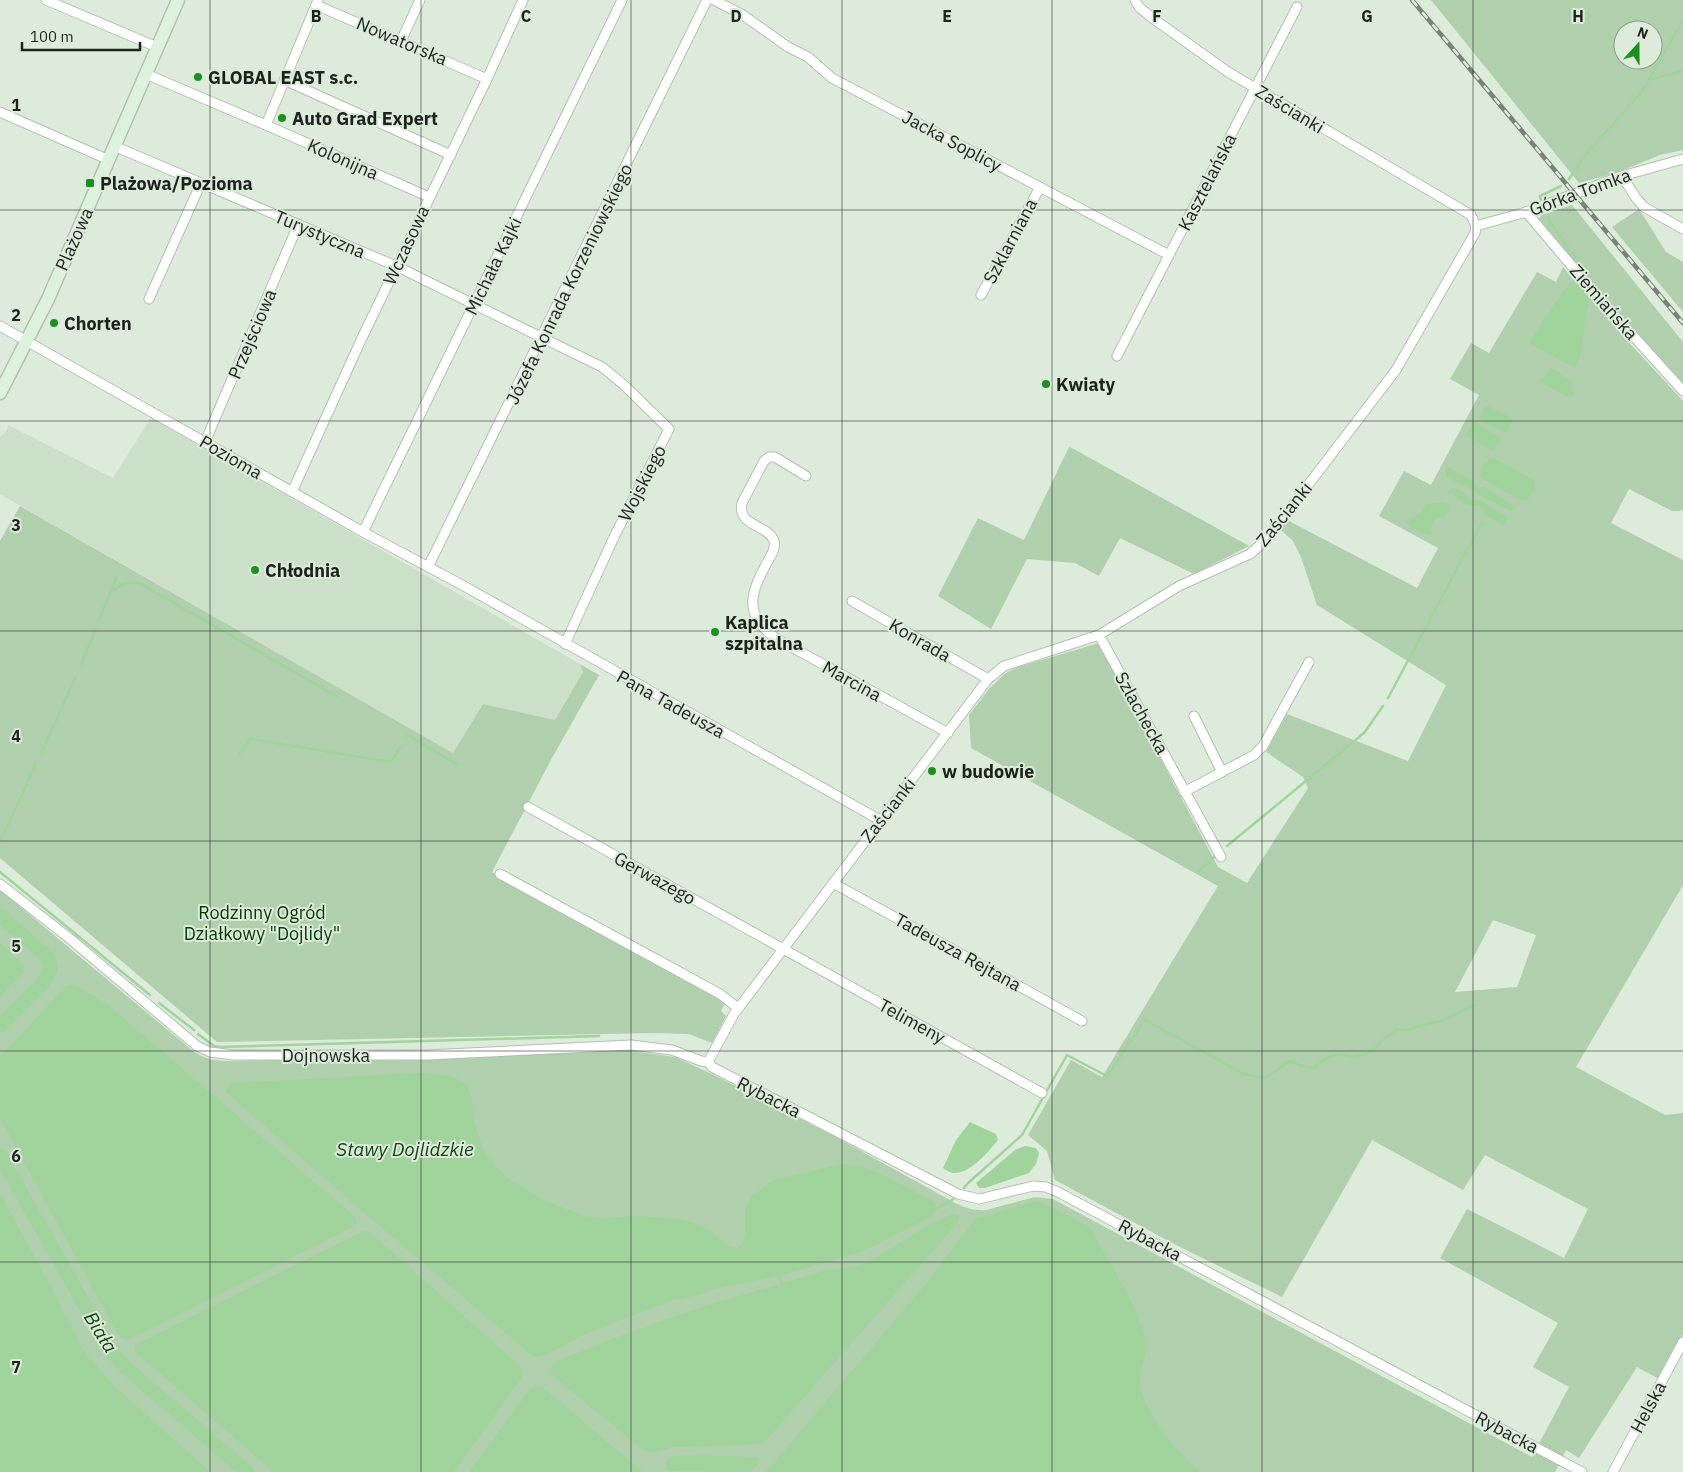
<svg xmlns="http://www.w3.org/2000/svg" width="1683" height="1472" font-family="'IBM Plex Sans',sans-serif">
<rect width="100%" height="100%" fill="#dcebda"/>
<path fill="#cbdfc9" d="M151,418l429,246 3,8 -28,48 -72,-16 -30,49 -453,-259v-57l7,-7 1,-5 105,53z"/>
<g fill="#b0cfad" fill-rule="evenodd">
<path d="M1431,0h252v150l-23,5 -44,18 -37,10zM1623,30h30v30h-30z"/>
<path d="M1572,205l111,137v43l-59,-66 -86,-99 4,-5z"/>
<path d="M1639,209l27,43 17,10v50l-71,-85z"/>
<path d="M1563,267l61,70 59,64v108l-2,2h-9l-43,-22 -18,34 72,37v325l-107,182 89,48 18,-2v221l-24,45 -22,-12 -58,91 -13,-8 -11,22h-1555v-582l194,162c17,10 26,9 45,9l391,-10 45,6 39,18 118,60 125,69c10,4 18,7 29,6l49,-13 18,2 479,258 37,-70 -36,-20 25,-44 -118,-65 27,-49 97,49 24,-49 -103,-54 -22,35 -91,-50 -90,157 -106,-52 -121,-65 -8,-29 -19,-16 43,-75 31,17 116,-191 -247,-138 -2,-33 20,-26 15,-15 14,-7 81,-24 119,224 29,16 61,-95 -5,-11 -37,-25 21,-38 121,47 38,-76 -129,-80 -16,-48 -8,-16 -13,-12 7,-9 130,68 21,-40 -59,-32 25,-45 27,14 48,-90 -29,-16 21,-36 18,10 48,-81 19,10zM1493,920l43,15 -19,52 -62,5z"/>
<path d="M1069,447l3,1 177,98 -55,28 -74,-36 -21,38 -24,-13 -48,-4 -36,70 -53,-33 40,-78 46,22z"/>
<path d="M20,506l433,247 30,-49 72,16 28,-48 -3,-8 19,11 -47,83 -60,114 233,131 -4,8 5,5 -14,27 -23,-9 -37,-1 -435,9 -217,-184v-317z"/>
</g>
<g fill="#a1d39d">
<path d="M1576,281l15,17c-10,22 -4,50 -16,70l-45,-24 1,-5 34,-50z"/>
<path d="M1551,368c11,7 25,12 23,27l-8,1 -26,-14z"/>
<path d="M1486,405l27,14 -7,14 -27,-14z"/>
<path d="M1473,422l28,16 -8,13 -27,-16z"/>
<path d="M1493,458l41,22c3,8 -1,14 -7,20h-6l-40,-22c-2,-10 3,-17 12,-20z"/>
<path d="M1446,466l27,15 5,6h6l31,19 -4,5 -32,-16c-3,-5 -26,-14 -33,-18z"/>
<path d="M1453,488l8,2 11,11 8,-1 28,18 -4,8 -18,-11 -6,-9 -13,-1 -19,-14z"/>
<path d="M1442,502l8,3v5l-7,7 -8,1 -4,10 1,6 -5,1 -17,-8 -3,-5 15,-11 4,-7c6,-2 10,0 16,-2z"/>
<path d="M0,943l25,24 -1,5 -24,25z"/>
<path d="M71,985l6,1 30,18 248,213 2,6 -4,4 -225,113 -8,-2 -120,-220v-61l66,-71z"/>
<path d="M420,1073l28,3 9,2 10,8 3,6 4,28 8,27 15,21 11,10 39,24 41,15 17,2 12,-2 22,-1 38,3 18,4 12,6 23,18 7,1 5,-4 3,-9v-27l6,-12 23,-16 68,-16 19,2 21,8 52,28c4,6 3,10 -2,14l-68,35 -82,24 -96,20 -101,39 -39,21 -10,2 -6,-3 -169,-144 -135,-118 2,-6 4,-3z"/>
<path d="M970,1122l26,12 2,6c-9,11 -28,34 -44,33 -3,0 -8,-3 -11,-5l13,-28z"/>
<path d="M1025,1146l11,2 3,5 -3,11 -7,9 -44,15h-6l-3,-5 39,-33z"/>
<path d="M0,1194l42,76 41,80 29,34 98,88h-210z"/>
<path d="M1036,1201l5,1 46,23 4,5c19,34 42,68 54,105 5,16 -6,33 -5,49 1,23 43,79 63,88h-437l163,-192 46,-61z"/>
<path d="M952,1214l7,1 -1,7 -195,222 -88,3 -22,5 -10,-2 -77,-63 -15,-14 1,-7 5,-5 71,-28 80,-28 120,-35 28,-4 17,-7 56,-34z"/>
<path d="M364,1231h5l152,136 1,10 -68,95h-180l-139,-120v-7z"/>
<path d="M535,1386h6l5,4 97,82h-174l61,-83z"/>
<path d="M686,1455l72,2 2,3 -8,12 -84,-1 -3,-8c6,-8 12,-7 21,-8z"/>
</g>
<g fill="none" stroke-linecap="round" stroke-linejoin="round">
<g stroke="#a1d39d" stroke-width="2.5">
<path d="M1648,80l35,-9"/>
<path d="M1569,179l18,-26 55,-61 41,-72"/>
<path d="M1541,200l-1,-4 21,-10"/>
<path d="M1548,216l2,6 32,45 -1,5"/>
<path d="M110,593c10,-8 16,-12 29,-10l199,114"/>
<path d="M99,620l18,-44"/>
<path d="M81,666l15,-39"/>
<path d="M1388,698l94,-176"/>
<path d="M406,739l2,-4 50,30"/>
<path d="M41,754l34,-76"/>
<path d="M239,754l12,-15 140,23 10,-16"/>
<path d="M28,780l8,-16"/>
<path d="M8,825l19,-41"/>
<path d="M0,840l6,-11"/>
<path d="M1227,846l137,-113 19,-27"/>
<path d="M1199,871l15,-14"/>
<path d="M0,872l150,123"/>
<path d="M159,1003l35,27"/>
<path d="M198,1034l16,12 5,1 380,-11"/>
<path d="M964,1188l4,-5 54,-48 45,-80 40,21 38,-56 97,53c30,9 23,4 47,-12l13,5 12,2 12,-10 14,-4 14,3 17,-5 14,-14 11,-8 15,-1 12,-4 21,-5 30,-15"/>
<path d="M935,1210l20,-12"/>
<path d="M36,1219l6,-4"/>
<path d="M779,1275l3,10"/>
<path d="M679,1298l28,-7"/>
<path d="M196,1430l6,-7"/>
</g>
<g stroke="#a1d39d" stroke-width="14">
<path d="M0,916l47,40 4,12 -2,5 -7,11 -42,42"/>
<path d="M0,1155l110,195 15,17 122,105"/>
</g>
<g stroke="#b2c0b1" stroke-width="11">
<g id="street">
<path d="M46,0l111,47"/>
<path d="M714,0l29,15 45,32 20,10 24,21 337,177"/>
<path d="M316,5l171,74"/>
<path d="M401,41l19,-41"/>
<path d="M146,74l120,51 163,72"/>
<path d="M284,80l167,75"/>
<path d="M0,112l109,48"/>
<path d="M266,125l52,-125"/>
<path d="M114,146l282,120 206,101 22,18 45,44 -54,106 -50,109"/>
<path d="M1622,176l14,22 8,9 39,22"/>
<path d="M1526,212l73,86 84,93"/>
<path d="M1476,226l50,-14 96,-36 61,-17"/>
<path d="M981,295l59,-108"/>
<path d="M149,299l52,-116"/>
<path d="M0,326l363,206 101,54 416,234"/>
<path d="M1117,356l180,-349"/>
<path d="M205,442l93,-217"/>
<path d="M806,476l-31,-19h-6l-5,4 -22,42c-5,24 26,21 32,38 2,7 -2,13 -5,18 -18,33 -28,55 8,80l171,94"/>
<path d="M292,492l69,-152 126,-261 36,-79"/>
<path d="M363,532l259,-532"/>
<path d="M428,567l279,-567"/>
<path d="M852,601l136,78"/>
<path d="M1099,635l122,222"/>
<path d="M1194,716l28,56"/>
<path d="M1184,792l70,-37 9,-9 46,-84"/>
<path d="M528,807l514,286"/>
<path d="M500,874l220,120 18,14"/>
<path d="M833,883l249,138"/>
<path d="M0,884l68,53 129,109 13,6 23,3h193l205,-10 41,5 29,11 7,1"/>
<path d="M708,1062l26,-48 254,-335 16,-13 95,-31 80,-49 71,-32 16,-14 130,-170 79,-137 1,-7 -5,-11 -243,-143 -77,-55 -12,-10 -4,-7"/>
<path d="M708,1062l4,5 246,127 21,5 54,-13 13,1 12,5 524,280"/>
<path d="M1613,1472l70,-130"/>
</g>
</g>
<g stroke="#b2c0b1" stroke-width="15">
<path id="secondary" d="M0,393l48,-94 130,-299"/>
</g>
<use href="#street" stroke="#fff" stroke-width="9"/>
<use href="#secondary" stroke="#ddf2dc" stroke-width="12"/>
<g stroke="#788277" stroke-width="4.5">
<path id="rail" d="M1412,0l271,323"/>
</g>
<use href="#rail" stroke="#dcebda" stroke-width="2.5" stroke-dasharray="8" stroke-linecap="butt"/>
</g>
<path fill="none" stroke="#1c221c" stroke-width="1" stroke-opacity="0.55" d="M210,0v1472M421,0v1472M631,0v1472M842,0v1472M1052,0v1472M1262,0v1472M1473,0v1472M0,210h1683M0,421h1683M0,631h1683M0,841h1683M0,1051h1683M0,1262h1683"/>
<g fill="#1b901c" stroke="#dcebda" stroke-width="2">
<circle cx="198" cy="77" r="5"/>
<circle cx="282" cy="118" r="5"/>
<rect x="85" y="178" width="10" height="10" rx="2.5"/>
<circle cx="54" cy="323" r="5"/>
<circle cx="1046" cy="384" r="5"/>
<circle cx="255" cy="570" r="5"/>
<circle cx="715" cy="632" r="5"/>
<circle cx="932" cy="771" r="5"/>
</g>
<g text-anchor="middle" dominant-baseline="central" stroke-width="4" stroke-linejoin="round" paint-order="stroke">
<g font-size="18" fill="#1c221c" stroke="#dcebda">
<text transform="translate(402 41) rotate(23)">Nowatorska</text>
<text transform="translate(1290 109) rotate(31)">Zaścianki</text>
<text transform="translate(952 141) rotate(28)">Jacka Soplicy</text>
<text transform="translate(343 159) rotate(24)">Kolonijna</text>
<text transform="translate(1207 182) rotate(-63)">Kasztelańska</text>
<text transform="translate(1580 192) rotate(-20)">Górka Tomka</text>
<text transform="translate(320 234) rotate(23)">Turystyczna</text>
<text transform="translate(74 239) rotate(-66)">Plażowa</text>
<text transform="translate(1010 241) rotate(-62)">Szklarniana</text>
<text transform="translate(406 245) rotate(-65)">Wczasowa</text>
<text transform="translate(493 266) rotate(-64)">Michała Kajki</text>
<text transform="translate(569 284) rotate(-64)">Józefa Konrada Korzeniowskiego</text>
<text transform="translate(1604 302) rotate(49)">Ziemiańska</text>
<text transform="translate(252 334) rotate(-67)">Przejściowa</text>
<text transform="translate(231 457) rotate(30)">Pozioma</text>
<text transform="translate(642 483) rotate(-63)">Wojskiego</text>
<text transform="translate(1284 514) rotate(-51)">Zaścianki</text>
<text transform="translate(920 640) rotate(30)">Konrada</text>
<text transform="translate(852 681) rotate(29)">Marcina</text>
<text transform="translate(671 704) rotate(29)">Pana Tadeusza</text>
<text transform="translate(1142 713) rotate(61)">Szlachecka</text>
<text transform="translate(888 810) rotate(-52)">Zaścianki</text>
<text transform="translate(655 878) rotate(29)">Gerwazego</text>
<text transform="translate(958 952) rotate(29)">Tadeusza Rejtana</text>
<text transform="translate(912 1021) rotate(29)">Telimeny</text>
<text x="326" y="1055">Dojnowska</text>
<text transform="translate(769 1097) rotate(27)">Rybacka</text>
<text transform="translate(1150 1240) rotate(28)">Rybacka</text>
<text transform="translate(1648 1407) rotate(-62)">Helska</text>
<text transform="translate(1507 1432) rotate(28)">Rybacka</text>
</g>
<g font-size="18" font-weight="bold" fill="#1c221c" stroke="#dcebda" text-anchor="start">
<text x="208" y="77">GLOBAL EAST s.c.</text>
<text x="292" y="118">Auto Grad Expert</text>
<text x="100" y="183">Plażowa/Pozioma</text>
<text x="64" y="323">Chorten</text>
<text x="1056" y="384">Kwiaty</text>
<text x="265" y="570">Chłodnia</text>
<text x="725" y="622">Kaplica<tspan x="725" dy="21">szpitalna</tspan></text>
<text x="942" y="771">w budowie</text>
</g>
<g font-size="18" fill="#023803" stroke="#dcebda">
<text x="262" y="912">Rodzinny Ogród<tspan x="262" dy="21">Działkowy "Dojlidy"</tspan></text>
</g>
<g font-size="19" font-style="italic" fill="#10430f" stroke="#dcebda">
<text x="405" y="1149">Stawy Dojlidzkie</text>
<text transform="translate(101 1332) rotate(58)">Biała</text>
</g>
</g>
<g font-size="16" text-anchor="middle" font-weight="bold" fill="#1c221c" stroke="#dcebda" stroke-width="4" stroke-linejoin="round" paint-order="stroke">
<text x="316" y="22">B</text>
<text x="526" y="22">C</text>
<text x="736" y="22">D</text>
<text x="947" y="22">E</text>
<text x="1157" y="22">F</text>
<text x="1367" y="22">G</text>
<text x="1578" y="22">H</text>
<text x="16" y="111">1</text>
<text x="16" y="321">2</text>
<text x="16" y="531">3</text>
<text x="16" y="742">4</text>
<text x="16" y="952">5</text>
<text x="16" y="1162">6</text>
<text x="16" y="1373">7</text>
</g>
<g transform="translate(1638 45) rotate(21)"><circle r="24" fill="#dcebda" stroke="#8f9b8e"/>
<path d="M0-4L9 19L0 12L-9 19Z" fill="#1b901c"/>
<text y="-8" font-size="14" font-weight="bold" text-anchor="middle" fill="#1c221c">N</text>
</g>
<path d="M22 42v8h118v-8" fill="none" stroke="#1c221c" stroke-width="2.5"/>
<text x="30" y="42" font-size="15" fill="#1c221c" stroke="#dcebda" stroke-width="4" paint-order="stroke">100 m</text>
</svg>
